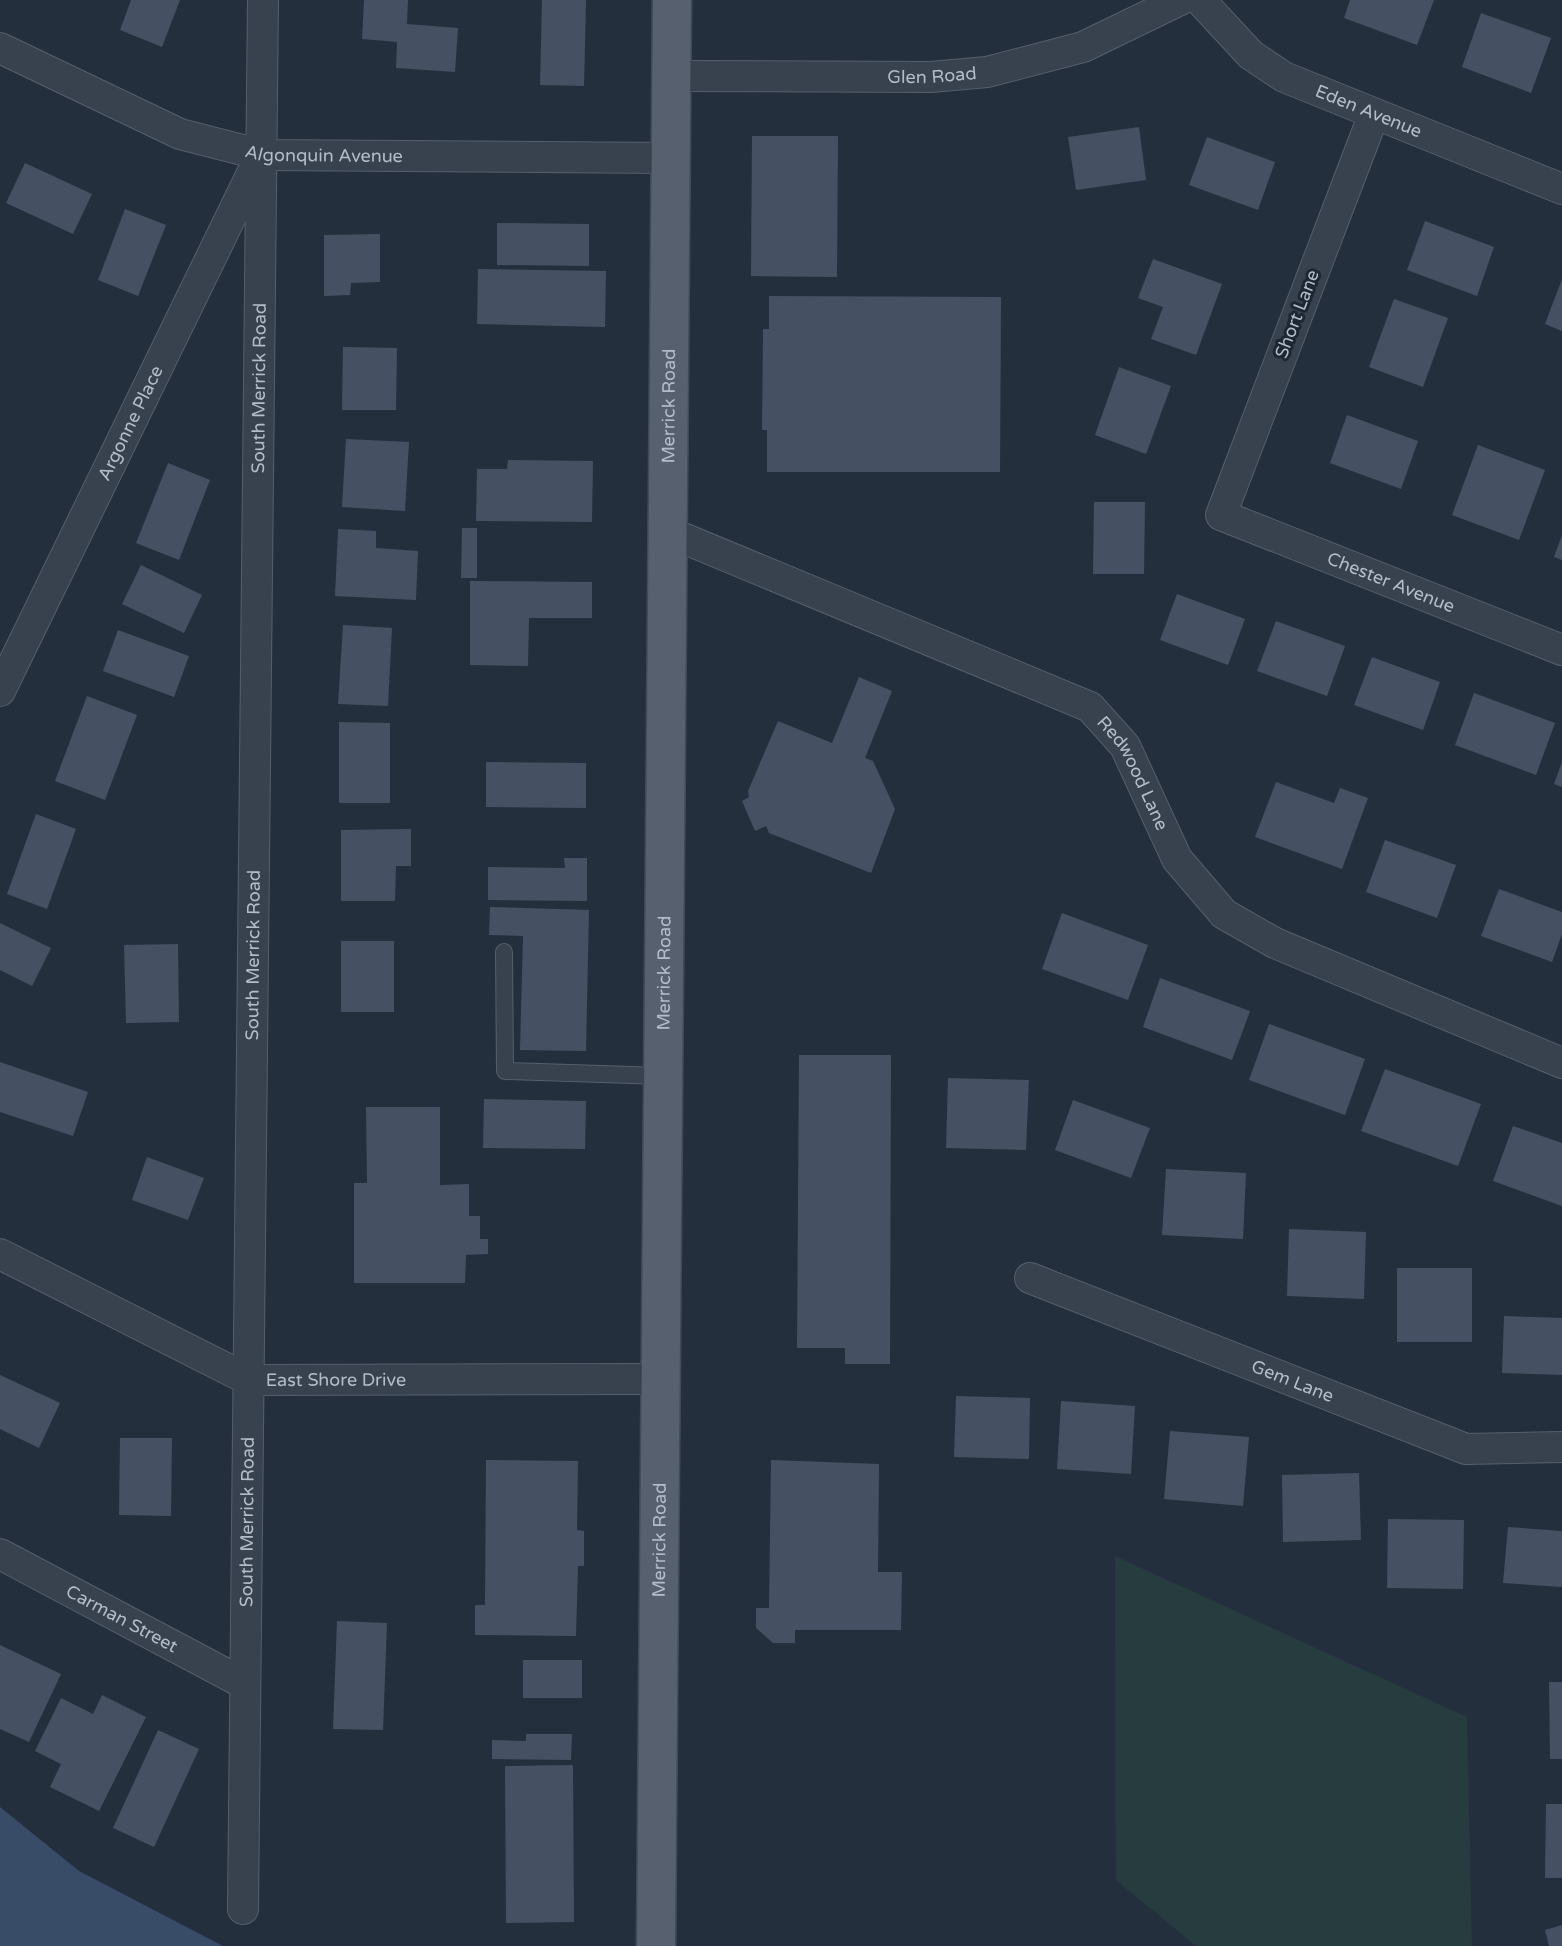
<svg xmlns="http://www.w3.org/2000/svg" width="1562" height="1946" font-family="'Varela Round',sans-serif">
<rect width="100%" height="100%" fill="#242f3e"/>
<path fill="#263c3f" d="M1115,1556l352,161 5,229h-276l-80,-66z"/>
<path fill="#394c67" d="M0,1807l79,64 144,75h-223z"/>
<g fill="#455162">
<path d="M131,0h49l-18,47 -42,-17z"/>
<path d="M364,0h44l-1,24 51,4 -3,44 -59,-4 1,-26 -35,-3z"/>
<path d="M542,0h44l-2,86 -44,-1z"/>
<path d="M1350,0h84l-17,45 -73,-27z"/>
<path d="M1481,13l70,25 -20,55 -69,-26z"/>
<path d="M1139,127l7,53 -70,10 -8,-53z"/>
<path d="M752,136h86l-1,141 -86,-1z"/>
<path d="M1207,137l68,25 -17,48 -69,-25z"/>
<path d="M25,163l67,31 -19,40 -67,-31z"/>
<path d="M125,209l41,16 -28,71 -40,-16z"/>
<path d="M1425,221l69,26 -17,49 -70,-26z"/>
<path d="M497,223l92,1v42l-92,-1z"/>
<path d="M380,234v48l-29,1 -1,12 -26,1v-61z"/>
<path d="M1153,259l69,25 -26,71 -45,-16 12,-32 -25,-9z"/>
<path d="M478,269l128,2 -1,56 -128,-3z"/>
<path d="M1562,279v52l-17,-7z"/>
<path d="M769,296l232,1 -1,175h-233v-42h-5l1,-101h6z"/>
<path d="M1394,299l54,19 -25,69 -54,-20z"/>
<path d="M343,347l54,1 -1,62h-54z"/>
<path d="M1119,367l52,19 -25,68 -51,-19z"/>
<path d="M1347,415l71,26 -17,48 -71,-26z"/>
<path d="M346,439l63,3 -4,69 -63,-4z"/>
<path d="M1478,445l67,25 -26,70 -67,-25z"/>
<path d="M508,460l85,1 -1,61 -116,-1 1,-52h30z"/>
<path d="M168,463l42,17 -31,80 -43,-17z"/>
<path d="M1094,502h51l-1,72h-51z"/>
<path d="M462,528h15v50h-16z"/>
<path d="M338,529l38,2v17l42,3 -2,49 -81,-4z"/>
<path d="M1562,535v25l-8,-3z"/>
<path d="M141,565l61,30 -18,38 -62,-29z"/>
<path d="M470,581l122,1v36h-63l-1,48 -58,-1z"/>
<path d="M1177,594l68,25 -17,46 -68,-25z"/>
<path d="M1276,621l69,25 -18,50 -70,-25z"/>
<path d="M343,625l49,3 -4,78 -50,-2z"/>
<path d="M118,630l71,26 -15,41 -71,-26z"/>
<path d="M1372,657l68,25 -17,48 -69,-25z"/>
<path d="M859,677l33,14 -27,67 8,3 22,48 -24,64 -102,-40 -3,-7 -11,5 -13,-30 7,-4 -1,-6 30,-70 54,22z"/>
<path d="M1474,693l81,30 -19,52 -81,-30z"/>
<path d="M87,696l50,19 -32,85 -50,-19z"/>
<path d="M339,722l51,1v80h-51z"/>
<path d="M486,762l100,1v45l-100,-1z"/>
<path d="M1562,762v25l-8,-3z"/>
<path d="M1276,782l58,21 6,-15 28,10 -26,71 -87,-32z"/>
<path d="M36,814l40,15 -29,80 -40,-15z"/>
<path d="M411,829v37h-15l-1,35h-54v-71z"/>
<path d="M1385,840l71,25 -19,53 -71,-26z"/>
<path d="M564,858h23v43l-99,-1v-33l77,1z"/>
<path d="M1499,889l63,23v22l-10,28 -71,-26z"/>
<path d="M490,907l99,3 -3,141 -66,-1 3,-114 -34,-1z"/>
<path d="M1062,913l86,32 -20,55 -86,-31z"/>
<path d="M0,923l51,25 -19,38 -32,-16z"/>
<rect x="341" y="941" width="53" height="71"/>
<path d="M178,944l1,78 -53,1 -2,-78z"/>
<path d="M1160,978l90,33 -18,49 -89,-33z"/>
<path d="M1269,1024l96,35 -20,56 -96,-35z"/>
<path d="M799,1055h92l-1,309h-45v-16h-48z"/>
<path d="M0,1062l88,30 -15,44 -73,-24z"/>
<path d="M1385,1069l96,35 -23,62 -97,-35z"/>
<path d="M948,1078l81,2 -3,70 -80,-2z"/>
<path d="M484,1099l102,2 -1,48 -102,-1z"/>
<path d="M1073,1100l77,28 -19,50 -76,-28z"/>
<path d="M366,1107h74v78l29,-1v32h11v23h8v15l-22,1 -1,28h-111v-100h13z"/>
<path d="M1513,1126l49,17v63l-69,-25z"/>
<path d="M147,1157l57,21 -16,42 -56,-20z"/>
<path d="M1166,1169l80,4 -3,66 -81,-4z"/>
<path d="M1289,1229l77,3 -2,67 -77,-3z"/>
<rect x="1397" y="1268" width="75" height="74"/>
<path d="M1504,1316l58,2v57l-60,-2z"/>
<path d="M0,1375l60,28 -21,45 -39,-19z"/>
<path d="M956,1396l74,2 -1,61 -75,-2z"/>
<path d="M1061,1401l74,5 -4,68 -74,-5z"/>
<path d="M1170,1431l79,6 -6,69 -79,-7z"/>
<path d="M120,1438h52l-1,78 -52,-1z"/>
<path d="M486,1460l92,1 -1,69 7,1v35h-6l-2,70 -101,-1v-30h10z"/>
<path d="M771,1460l108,4 -1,108h24l-1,58h-106v13h-22l-17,-15v-20h13z"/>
<path d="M1359,1473l2,67 -78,2 -1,-67z"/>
<path d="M1388,1519l76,1 -1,69 -76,-1z"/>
<path d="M1508,1527l54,4v56l-59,-4z"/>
<path d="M337,1621l50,2 -4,107 -50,-1z"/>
<path d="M0,1645l61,29 -32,68 -29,-13z"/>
<rect x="523" y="1660" width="59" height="38"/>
<path d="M1549,1682h13v77h-12z"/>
<path d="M102,1695l44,22 -47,94 -49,-24 11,-23 -26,-13 26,-53 32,16z"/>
<path d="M158,1730l41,19 -45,98 -41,-19z"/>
<path d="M526,1734h46l-1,26 -79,-1v-19l34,1z"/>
<path d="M573,1765l1,157 -68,1 -1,-157z"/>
<path d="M1546,1804h16v74h-17z"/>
<path d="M1562,1925v21h-13l-4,-16z"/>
</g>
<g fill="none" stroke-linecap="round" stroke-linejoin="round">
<g stroke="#565f6c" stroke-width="18">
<path id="lane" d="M504,952l1,119 158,5"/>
</g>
<g stroke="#565f6c" stroke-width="32">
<g id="street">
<path id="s1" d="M1200,0l51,55 33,22 278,112"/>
<path id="s2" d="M0,48l180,86 82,21 407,3"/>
<path id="s3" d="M671,76l260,1 56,-5 96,-25 97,-47"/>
<path id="s4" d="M1374,114l-153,401 341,135"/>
<path id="s5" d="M666,531l424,176 35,39 52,113 47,55 51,29 287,120"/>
<path id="s6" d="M0,691l258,-530"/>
<path id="s7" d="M0,1254l249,126 411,-1"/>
<path id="s8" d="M1030,1278l436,171 96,-2"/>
<path id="s9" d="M0,1554l245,130"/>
<path id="s10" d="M243,1909l20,-1909"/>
</g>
</g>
<g stroke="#414a57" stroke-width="41">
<g id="primary">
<path id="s11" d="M656,1946l16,-1946"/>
</g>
</g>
<use href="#lane" stroke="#38414e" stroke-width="16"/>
<use href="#street" stroke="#38414e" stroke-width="30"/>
<use href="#primary" stroke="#56606e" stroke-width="38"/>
</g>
<g text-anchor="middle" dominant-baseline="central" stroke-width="6" stroke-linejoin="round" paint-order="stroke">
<g font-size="18" fill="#b4bcc9" stroke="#1d2633">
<text stroke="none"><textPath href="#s3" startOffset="261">Glen Road</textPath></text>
<text stroke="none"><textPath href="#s1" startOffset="206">Eden Avenue</textPath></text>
<text stroke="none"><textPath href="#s2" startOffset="346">Algonquin Avenue</textPath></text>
<text transform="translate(1297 314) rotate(-69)">Short Lane</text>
<text stroke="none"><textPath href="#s10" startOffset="1521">South Merrick Road</textPath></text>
<text stroke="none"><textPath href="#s11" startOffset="1540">Merrick Road</textPath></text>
<text stroke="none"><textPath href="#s6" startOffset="298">Argonne Place</textPath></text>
<text stroke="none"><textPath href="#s4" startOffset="612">Chester Avenue</textPath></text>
<text stroke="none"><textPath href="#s5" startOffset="539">Redwood Lane</textPath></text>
<text stroke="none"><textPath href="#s10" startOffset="954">South Merrick Road</textPath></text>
<text stroke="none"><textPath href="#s11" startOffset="973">Merrick Road</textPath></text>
<text stroke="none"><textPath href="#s7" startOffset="366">East Shore Drive</textPath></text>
<text stroke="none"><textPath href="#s8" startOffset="282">Gem Lane</textPath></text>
<text stroke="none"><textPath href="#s10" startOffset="387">South Merrick Road</textPath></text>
<text stroke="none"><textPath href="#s11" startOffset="406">Merrick Road</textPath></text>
<text stroke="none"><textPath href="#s9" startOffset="138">Carman Street</textPath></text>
</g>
</g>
</svg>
